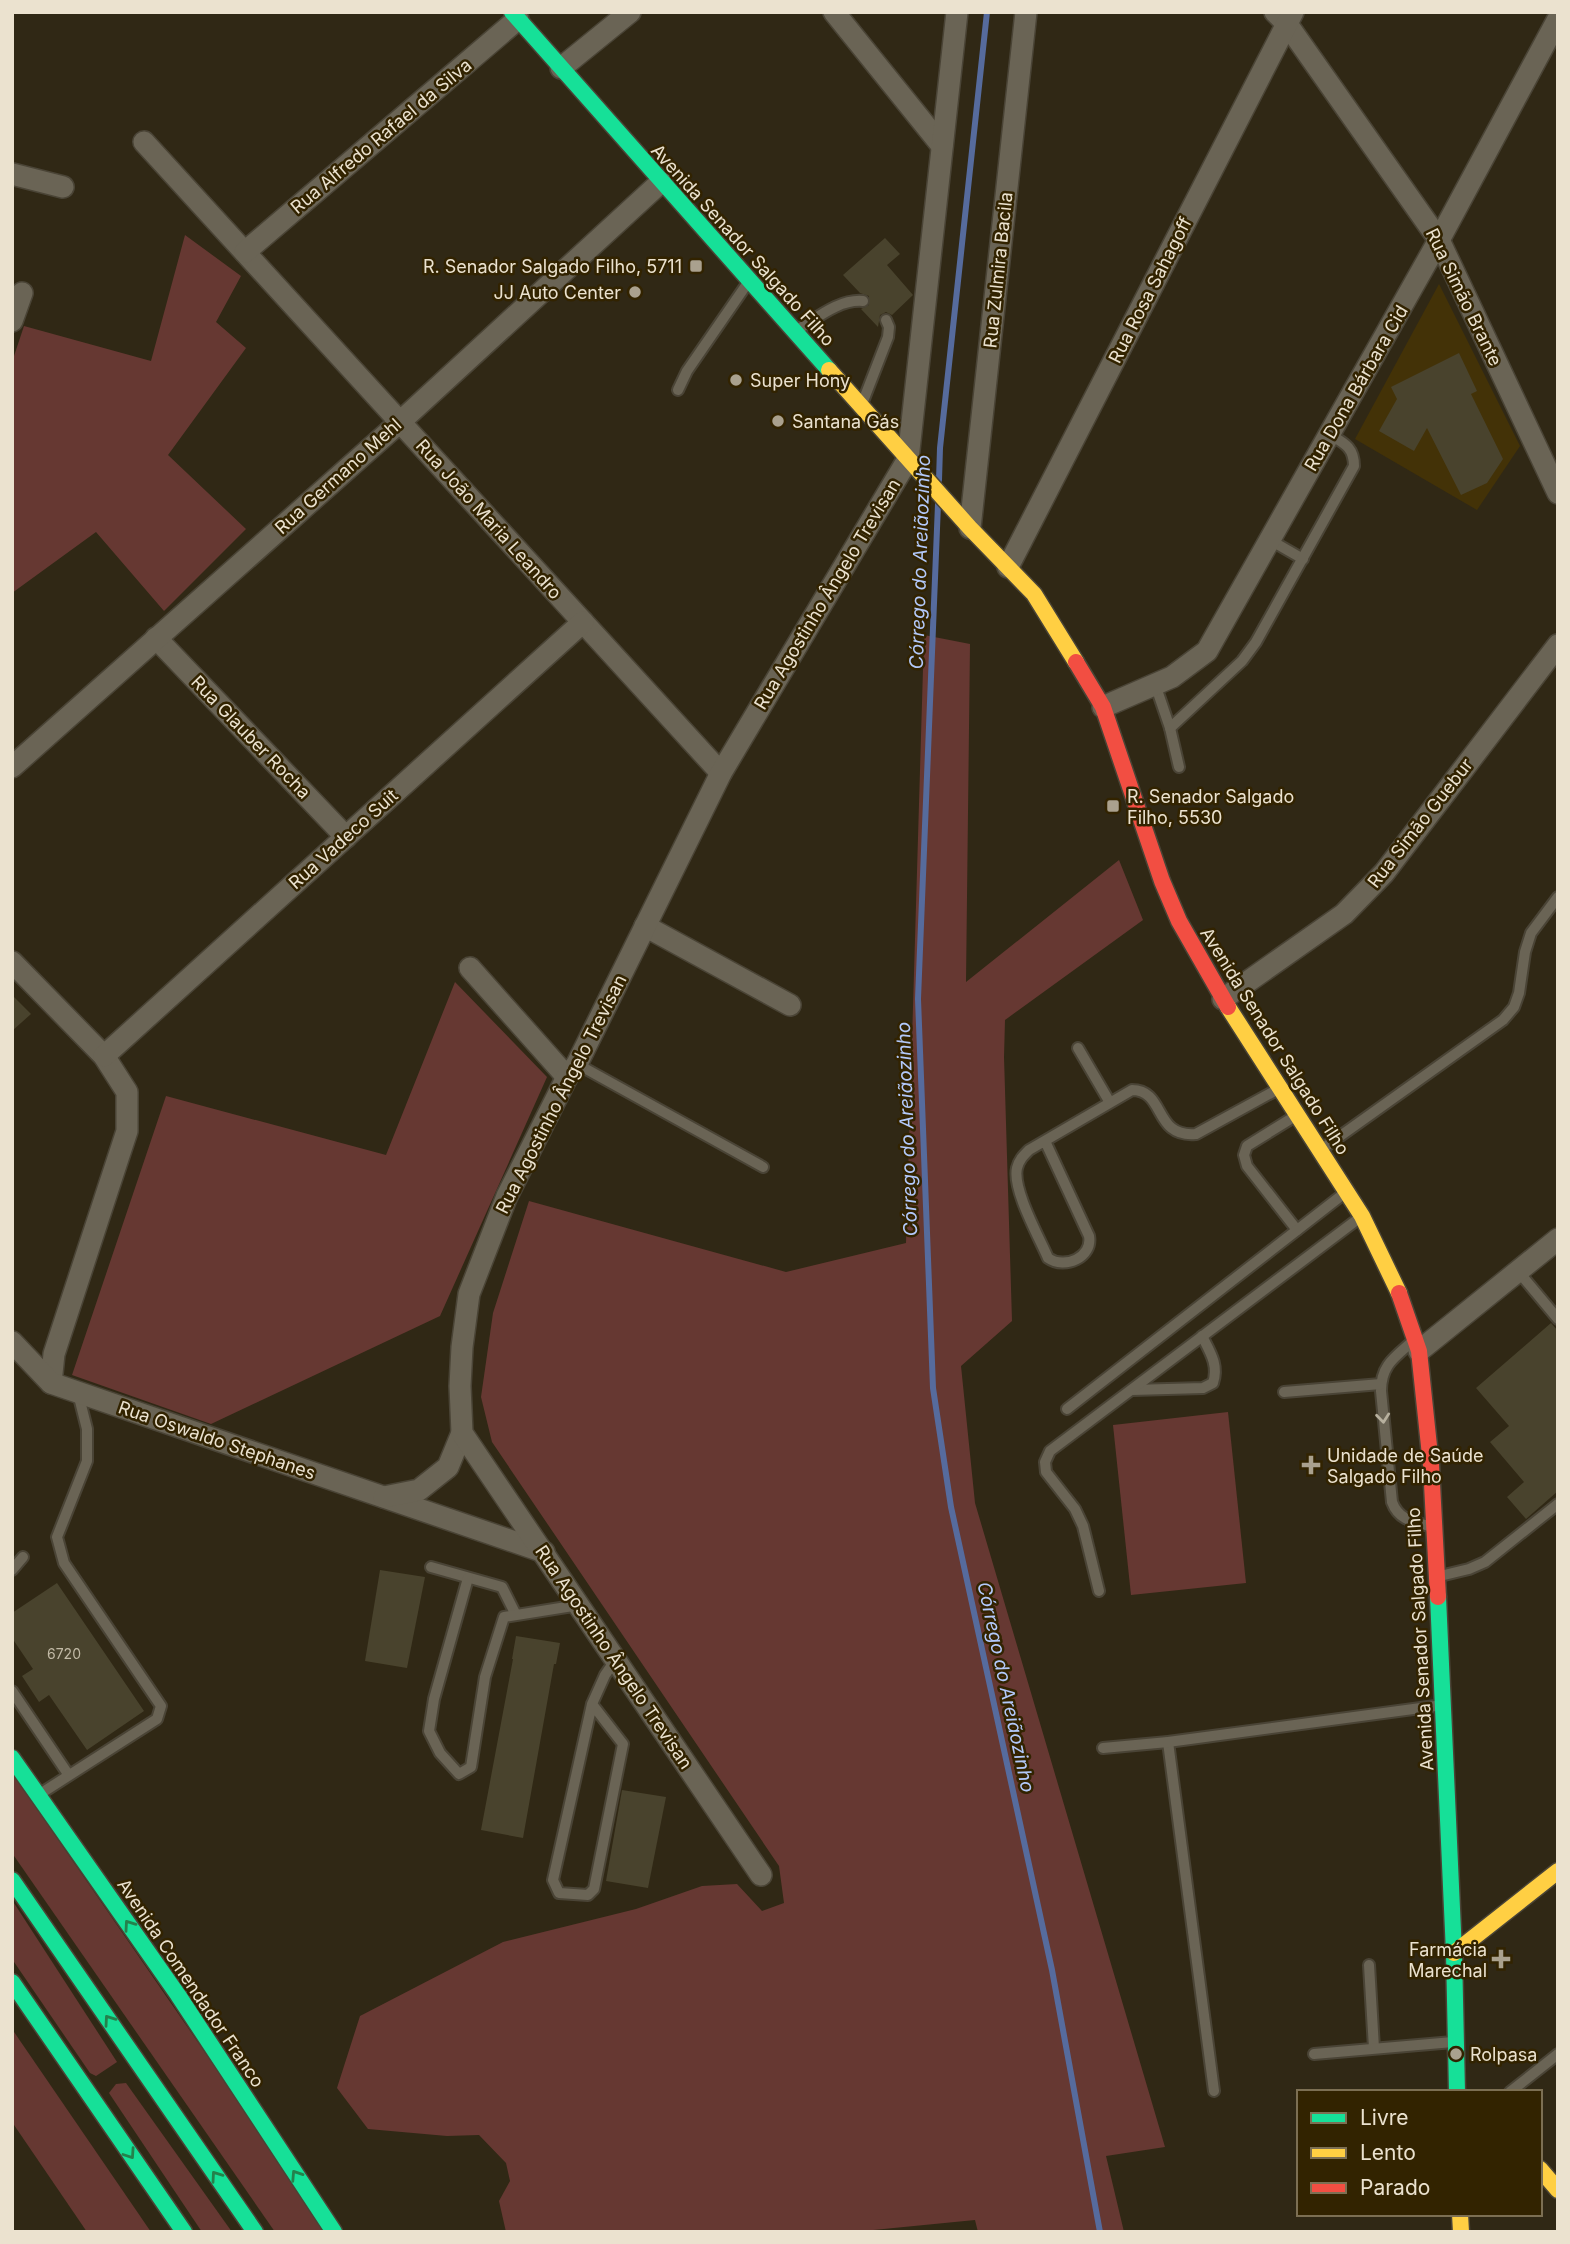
<svg xmlns="http://www.w3.org/2000/svg" width="1570" height="2244" font-family="Inter,sans-serif">
<rect width="100%" height="100%" fill="#302815"/>
<path fill="#433207" d="M1439,284l81,162 -43,64 -122,-71z"/>
<g fill="#663832">
<path d="M185,235l56,41 -25,46 30,26 -78,107 78,74 -82,82 -68,-79 -84,61v-231l12,-36 127,35z"/>
<path d="M924,635l46,9 -4,338 153,-122 24,60 -138,100 -1,37 8,264 -51,45 14,137 190,644 -59,9 18,76h-146l-3,-12 -122,12h-347l-7,-31 11,-20 -4,-18 -27,-28 -32,1 -79,-7 -31,-41 23,-72 143,-74 133,-33 66,-23 35,-2 25,27 22,-8 -5,-37 -287,-424 -11,-45 12,-84 36,-112 257,71 120,-29z"/>
<path d="M455,982l92,95 -107,239 -229,108 -139,-49 94,-279 220,59z"/>
<path d="M1228,1412l18,171 -115,12 -18,-170z"/>
<path d="M12,1773l317,459h-54l-263,-379z"/>
<path d="M12,1900l105,162 -21,14 -6,-3 -78,-114z"/>
<path d="M12,2029l139,203h-64l-75,-110z"/>
<path d="M126,2083l106,149h-30l-93,-139 7,-9z"/>
</g>
<g fill="none" stroke-linecap="round" stroke-linejoin="round">
<g stroke="#566b9d" stroke-width="6">
<path d="M939,480l1,-32 47,-436"/>
<path d="M938,504l-20,495 15,389 18,119 101,463 48,262"/>
</g>
</g>
<g fill="#49432d">
<path d="M885,238l15,16 -13,11 26,30 -21,20 -6,-3 -6,3 -2,12 -17,-18 8,-4v-9l-9,-3 -17,-18z"/>
<path d="M1459,353l18,38 -6,3 32,65 -16,24 -26,12 -34,-67 -13,23 -35,-20 18,-32 -6,-12z"/>
<path d="M12,995l19,19 -19,17z"/>
<path d="M1551,1323l7,8v160l-32,28 -19,-22 17,-15 -34,-40 19,-16 -33,-38z"/>
<path d="M380,1570l45,7 -18,91 -42,-7z"/>
<path d="M57,1583l87,128 -57,39 -38,-55 -10,7 -17,-26 11,-7 -21,-31v-25z"/>
<path d="M516,1636l44,7 -4,21h-2l-31,174 -42,-8 32,-171h-1z"/>
<path d="M622,1790l44,7 -18,91 -42,-7z"/>
</g>
<g fill="none" stroke-linecap="round" stroke-linejoin="round">
<g stroke="#4a4436" stroke-width="14">
<g id="lane">
<path d="M797,330c20,-12 42,-31 66,-29"/>
<path d="M678,390l9,-19 62,-90"/>
<path d="M862,404l26,-67 1,-10 -3,-7"/>
<path d="M1270,540l33,19"/>
<path d="M1155,684l15,44 9,39"/>
<path d="M1170,728l72,-67 14,-19 98,-176c0,-19 -10,-23 -25,-32"/>
<path d="M1078,1048l31,53"/>
<path d="M577,1064l186,103"/>
<path d="M1045,1141l44,95c4,21 -24,34 -41,22 -9,-21 -36,-69 -31,-90 2,-8 6,-12 12,-18l103,-60c34,0 21,48 64,44l84,-46"/>
<path d="M1322,1149l181,-129 11,-13 5,-14 6,-41 6,-19 27,-36"/>
<path d="M1297,1230l-50,-64 -3,-11 3,-9 50,-31"/>
<path d="M1518,1271l40,48"/>
<path d="M1413,1341c-18,16 -32,24 -32,50l11,111c7,19 23,20 41,25"/>
<path d="M1132,1390l71,-2 10,-5c6,-18 -3,-31 -11,-47"/>
<path d="M1284,1392l97,-8"/>
<path d="M1067,1409l279,-217"/>
<path d="M431,1567l71,20 13,26"/>
<path d="M12,1570l11,-13"/>
<path d="M1440,1576l29,-7 16,-7 73,-58"/>
<path d="M468,1578l-34,121 -5,32 11,22 19,21 12,-7 14,-90 19,-60 75,-12"/>
<path d="M1099,1591l-16,-65 -8,-17 -29,-37 -1,-10 5,-11 312,-235"/>
<path d="M12,1691l56,83"/>
<path d="M592,1704l31,40 -29,145 -6,6 -29,-2 -6,-13 39,-176 13,-29 11,-16"/>
<path d="M1168,1742l46,349"/>
<path d="M1103,1748l65,-6 275,-37"/>
<path d="M40,1794l117,-75 4,-13 -97,-143 -7,-26 30,-76v-32l-9,-36"/>
<path d="M1369,1965l5,83"/>
<path d="M1314,2054l139,-12"/>
<path d="M1510,2092l48,-38"/>
</g>
</g>
<g stroke="#4a4436" stroke-width="24">
<g id="street">
<path d="M834,12l108,134"/>
<path d="M1275,12l12,12 152,216 119,253"/>
<path d="M561,68l69,-56"/>
<path d="M144,142l577,631"/>
<path d="M12,174l51,13"/>
<path d="M245,252l273,-233"/>
<path d="M12,321l10,-28"/>
<path d="M970,528l56,-516"/>
<path d="M1008,567l285,-555"/>
<path d="M156,638l190,199"/>
<path d="M1103,707l69,-30 35,-26 232,-411 119,-221"/>
<path d="M12,767l388,-345 261,-240"/>
<path d="M645,926l145,79"/>
<path d="M12,962l92,94 23,36v39l-73,223 -3,29"/>
<path d="M470,968l97,109"/>
<path d="M1223,999l121,-85 40,-41 174,-228"/>
<path d="M104,1056l479,-434"/>
<path d="M12,1342l39,41 493,169"/>
<path d="M1419,1351l139,-112"/>
<path d="M384,1497l35,-7 29,-23 14,-34"/>
<path d="M761,1875l-299,-442 -2,-47 2,-39 7,-53 38,-98 60,-119 10,-13 144,-291 187,-314 49,-447"/>
</g>
</g>
<g stroke="#4a4436" stroke-width="19">
<g id="fast">
<path d="M512,12l317,358"/>
<path d="M1438,1597l16,356 3,139"/>
<path d="M12,1758l166,237 156,237"/>
<path d="M12,1880l243,352"/>
<path d="M12,1982l172,250"/>
</g>
</g>
<g stroke="#4a4436" stroke-width="19">
<g id="slow">
<path d="M829,370l141,158 64,66 42,68"/>
<path d="M1228,1007l134,209 37,77"/>
<path d="M1454,1953l104,-82"/>
<path d="M1540,2169l18,21"/>
<path d="M1460,2214l1,18"/>
</g>
</g>
<g stroke="#4a4436" stroke-width="19">
<g id="jam">
<path d="M1076,662l27,45 59,174 17,40 49,86"/>
<path d="M1399,1293l20,58 12,114 7,132"/>
</g>
</g>
<use href="#lane" stroke="#6a6455" stroke-width="10"/>
<use href="#street" stroke="#6a6455" stroke-width="21"/>
<use href="#fast" stroke="#16e098" stroke-width="16"/>
<use href="#slow" stroke="#ffcf43" stroke-width="16"/>
<use href="#jam" stroke="#f24e42" stroke-width="16"/>
</g>
<defs><path id="oneway-chevron" d="M-2-3.5L2.5 0L-2 3.5" fill="none" stroke-width="1.6" stroke-linecap="round" stroke-linejoin="round" transform="scale(1.75)"/></defs>
<use stroke="#b7b09e" href="#oneway-chevron" transform="translate(1383 1418) rotate(84)"/>
<g stroke="#24824c">
<use href="#oneway-chevron" transform="translate(129 1925) rotate(-125)"/>
<use href="#oneway-chevron" transform="translate(109 2020) rotate(-125)"/>
<use href="#oneway-chevron" transform="translate(130 2154) rotate(56)"/>
<use href="#oneway-chevron" transform="translate(296 2175) rotate(-123)"/>
<use href="#oneway-chevron" transform="translate(216 2176) rotate(-125)"/>
</g>
<g fill="#aaa18e" stroke="#322300" stroke-width="2.5">
<rect x="689" y="259" width="14" height="14" rx="3.5"/>
<circle cx="635" cy="292" r="7"/>
<circle cx="736" cy="380" r="7"/>
<circle cx="778" cy="421" r="7"/>
<rect x="1106" y="799" width="14" height="14" rx="3.5"/>
<path d="M1307.5 1454.5h7v7h7v7h-7v7h-7v-7h-7v-7h7z"/>
<path d="M1497.5 1948.5h7v7h7v7h-7v7h-7v-7h-7v-7h7z"/>
<circle cx="1456" cy="2054" r="7"/>
</g>
<g text-anchor="middle" dominant-baseline="central" stroke-width="5" stroke-linejoin="round" paint-order="stroke">
<g font-size="14" fill="#c2baa6">
<text x="64" y="1653">6720</text>
</g>
<g font-size="18" fill="#ebe2cf" stroke="#322300">
<text transform="translate(381 136) rotate(-40)">Rua Alfredo Rafael da Silva</text>
<text transform="translate(743 245) rotate(48)">Avenida Senador Salgado Filho</text>
<text transform="translate(998 270) rotate(-84)">Rua Zulmira Bacila</text>
<text transform="translate(1150 290) rotate(-63)">Rua Rosa Sahagoff</text>
<text transform="translate(1464 297) rotate(64)">Rua Simão Brante</text>
<text transform="translate(1356 388) rotate(-60)">Rua Dona Bárbara Cid</text>
<text transform="translate(338 476) rotate(-42)">Rua Germano Mehl</text>
<text transform="translate(489 519) rotate(48)">Rua João Maria Leandro</text>
<text transform="translate(827 594) rotate(-59)">Rua Agostinho Ângelo Trevisan</text>
<text transform="translate(251 737) rotate(46)">Rua Glauber Rocha</text>
<text transform="translate(1420 823) rotate(-52)">Rua Simão Guebur</text>
<text transform="translate(343 839) rotate(-42)">Rua Vadeco Suit</text>
<text transform="translate(1275 1041) rotate(58)">Avenida Senador Salgado Filho</text>
<text transform="translate(561 1094) rotate(-63)">Rua Agostinho Ângelo Trevisan</text>
<text transform="translate(217 1440) rotate(19)">Rua Oswaldo Stephanes</text>
<text transform="translate(1420 1639) rotate(-93)">Avenida Senador Salgado Filho</text>
<text transform="translate(614 1657) rotate(56)">Rua Agostinho Ângelo Trevisan</text>
<text transform="translate(191 1983) rotate(56)">Avenida Comendador Franco</text>
</g>
<g font-size="18" fill="#ebe2cf" stroke="#322300" text-anchor="start">
<text x="682" y="266" text-anchor="end">R. Senador Salgado Filho, 5711</text>
<text x="621" y="292" text-anchor="end">JJ Auto Center</text>
<text x="750" y="380">Super Hony</text>
<text x="792" y="421">Santana Gás</text>
<text x="1127" y="796">R. Senador Salgado<tspan x="1127" dy="21">Filho, 5530</tspan></text>
<text x="1327" y="1455">Unidade de Saúde<tspan x="1327" dy="21">Salgado Filho</tspan></text>
<text x="1487" y="1949" text-anchor="end">Farmácia<tspan x="1487" dy="21">Marechal</tspan></text>
<text x="1470" y="2054">Rolpasa</text>
</g>
<g font-size="19" font-style="italic" fill="#b3c9fa" stroke="#322300">
<text transform="translate(920 562) rotate(-88)">Córrego do Areiãozinho</text>
<text transform="translate(907 1129) rotate(-92)">Córrego do Areiãozinho</text>
<text transform="translate(1006 1687) rotate(78)">Córrego do Areiãozinho</text>
</g>
</g>
<rect width="1570" height="2244" fill="none" stroke="#ebe2cf" stroke-width="28"/>
<rect x="1297" y="2090" width="245" height="126" fill="#322300" stroke="#7c6f53" stroke-width="2"/>
<rect x="1311" y="2113" width="35" height="10" fill="#16e098" stroke="#7c6f53" stroke-width="2"/>
<text x="1360" y="2125" font-size="21" fill="#ebe2cf">Livre</text>
<rect x="1311" y="2148" width="35" height="10" fill="#ffcf43" stroke="#7c6f53" stroke-width="2"/>
<text x="1360" y="2160" font-size="21" fill="#ebe2cf">Lento</text>
<rect x="1311" y="2183" width="35" height="10" fill="#f24e42" stroke="#7c6f53" stroke-width="2"/>
<text x="1360" y="2195" font-size="21" fill="#ebe2cf">Parado</text>
</svg>
